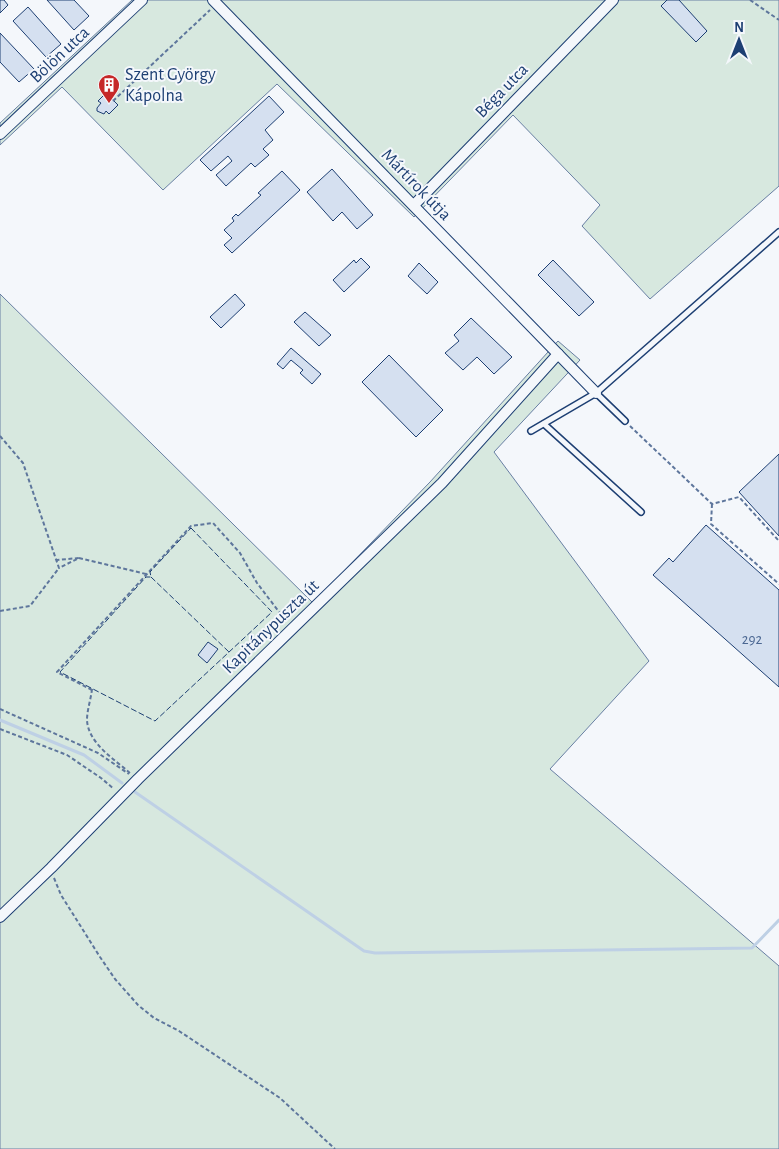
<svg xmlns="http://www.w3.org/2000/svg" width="779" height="1149" font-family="'Alegreya Sans',sans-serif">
<rect width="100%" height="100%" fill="#f4f7fb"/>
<g fill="#d7e8df" stroke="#687fa3">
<path d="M132,0h647v186l-129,113 -68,-73 18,-21 -87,-90 -99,102 -137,-133 -114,106 -101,-103 -62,58v-22z"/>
<path d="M0,294l313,309 117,-121 128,-141 22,19 -86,92 155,209 -99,108 229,197v183h-779z"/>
</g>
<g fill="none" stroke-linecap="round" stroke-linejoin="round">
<g stroke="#bed0e5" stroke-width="3">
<path d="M0,720l84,35 38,28"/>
<path d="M135,792l229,159 11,2 377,-5 27,-28"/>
</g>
</g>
<g fill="#d5e0f0" stroke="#1d3f73">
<path d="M0,0h4l4,5 -8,8z"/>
<path d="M47,0h27l15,16 -15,14z"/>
<path d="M667,0h12l28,31 -11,11 -35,-36z"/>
<path d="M28,7l33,37 -15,13 -33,-36z"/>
<path d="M0,33l34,36 -15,13 -19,-20z"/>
<path d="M106,93l12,12 -9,9 -3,-3 -2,3 -7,-3v-3l4,-5 -3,-2z"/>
<path d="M269,96l15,16 -19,18 8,10 -10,9 6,6 -14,12 -4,-4 -25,23 -10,-11 16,-14 -4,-5 -17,15 -11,-11z"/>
<path d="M332,169l41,46 -16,14 -15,-17 -9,9 -26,-29z"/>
<path d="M282,171l18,19 -68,63 -8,-8 8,-7 -8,-8 10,-9 -2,-3 4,-4 2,2 23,-21 -3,-2z"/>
<path d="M361,258l9,9 -26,25 -11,-12 21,-20 2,3z"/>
<path d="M553,260l41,42 -15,14 -41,-41z"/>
<path d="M419,263l19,19 -11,12 -19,-18z"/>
<path d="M235,294l10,11 -24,23 -11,-11z"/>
<path d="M305,312l26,23 -12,11 -25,-24z"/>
<path d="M471,318l41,39 -18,17 -17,-17 -14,13 -18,-17 14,-12 -5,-6z"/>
<path d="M291,348l30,26 -9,10 -12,-11 3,-3 -12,-10 -8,9 -6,-5z"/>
<path d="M389,355l54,55 -27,27 -54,-55z"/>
<path d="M779,454v82l-40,-44z"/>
<path d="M706,525l73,65v97l-126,-112 16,-17 4,4z"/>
<path d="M208,642l10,7 -11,14 -9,-8z"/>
</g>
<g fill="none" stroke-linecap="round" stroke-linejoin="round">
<g stroke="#1d3f73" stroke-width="8">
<g id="service">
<path d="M596,393l29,28"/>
<path d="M544,424l97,88"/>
<path d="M531,431l65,-38 183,-161"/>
</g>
</g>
<g stroke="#1d3f73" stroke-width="12">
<g id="minor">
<path d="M213,0l383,393"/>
<path d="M0,134l142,-134"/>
<path d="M414,205l199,-205"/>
<path d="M0,917l51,-49 87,-89 304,-296 116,-129"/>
</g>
</g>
<g stroke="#5e769c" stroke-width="2" stroke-dasharray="4 2.5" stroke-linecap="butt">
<path d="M750,0l29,20"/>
<path d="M113,101l97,-91"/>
<path d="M630,426l82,78 27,-7 40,44"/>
<path d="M0,436l23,27 36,105 20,-10 -22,2"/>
<path d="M712,504l-1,20 68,60"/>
<path d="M79,558l67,16"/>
<path d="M0,611l30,-5 29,-38"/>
<path d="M92,689c-1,10 -5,21 -5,31 1,23 27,39 43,53"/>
<path d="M92,690l-35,-18 134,-146 22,-3 27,30 17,30 29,38"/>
<path d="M0,709l98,44 31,21"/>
<path d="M0,729l67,26 34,23 13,11"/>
<path d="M54,878l7,17 39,62 15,22 23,26 16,13 25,13 101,67 55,51"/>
</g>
<use href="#service" stroke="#f4f7fb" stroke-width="5"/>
<use href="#minor" stroke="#f4f7fb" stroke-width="10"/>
<g stroke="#1d3f73" stroke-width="1" stroke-dasharray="6 2.5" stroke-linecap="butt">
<path d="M191,528l81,84 -117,109 -95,-49 86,-95h5l-1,-5z"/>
<path d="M151,577l78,75"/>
</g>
</g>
<defs>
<g id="building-pin" transform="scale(1.125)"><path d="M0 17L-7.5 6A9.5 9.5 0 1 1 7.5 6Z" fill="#c62828" stroke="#f4f7fb"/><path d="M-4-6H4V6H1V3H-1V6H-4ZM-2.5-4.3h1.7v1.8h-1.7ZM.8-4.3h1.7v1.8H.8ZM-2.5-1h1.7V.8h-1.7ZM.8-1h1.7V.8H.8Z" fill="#fff"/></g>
</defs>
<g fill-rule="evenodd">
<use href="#building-pin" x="109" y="85"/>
</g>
<g text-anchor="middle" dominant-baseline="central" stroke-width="4" stroke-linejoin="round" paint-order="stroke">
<g font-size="15" fill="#4b6792">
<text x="752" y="639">292</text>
</g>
<g font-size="18" fill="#1d3f73" stroke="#f4f7fb">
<text transform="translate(60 55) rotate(-43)">Bölön utca</text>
<text transform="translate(502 91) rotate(-46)">Béga utca</text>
<text transform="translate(416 185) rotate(46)">Mártírok útja</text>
<text transform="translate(271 627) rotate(-44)">Kapitánypuszta út</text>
</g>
<g font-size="18" fill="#1d3f73" stroke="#f4f7fb" text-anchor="start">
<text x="125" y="75">Szent György<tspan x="125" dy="21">Kápolna</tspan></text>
</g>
</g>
<g transform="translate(739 40)" stroke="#f4f7fb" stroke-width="4" paint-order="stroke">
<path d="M0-4L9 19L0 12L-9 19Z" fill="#1d3f73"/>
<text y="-8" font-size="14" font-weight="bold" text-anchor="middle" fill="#1d3f73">N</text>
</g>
</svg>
